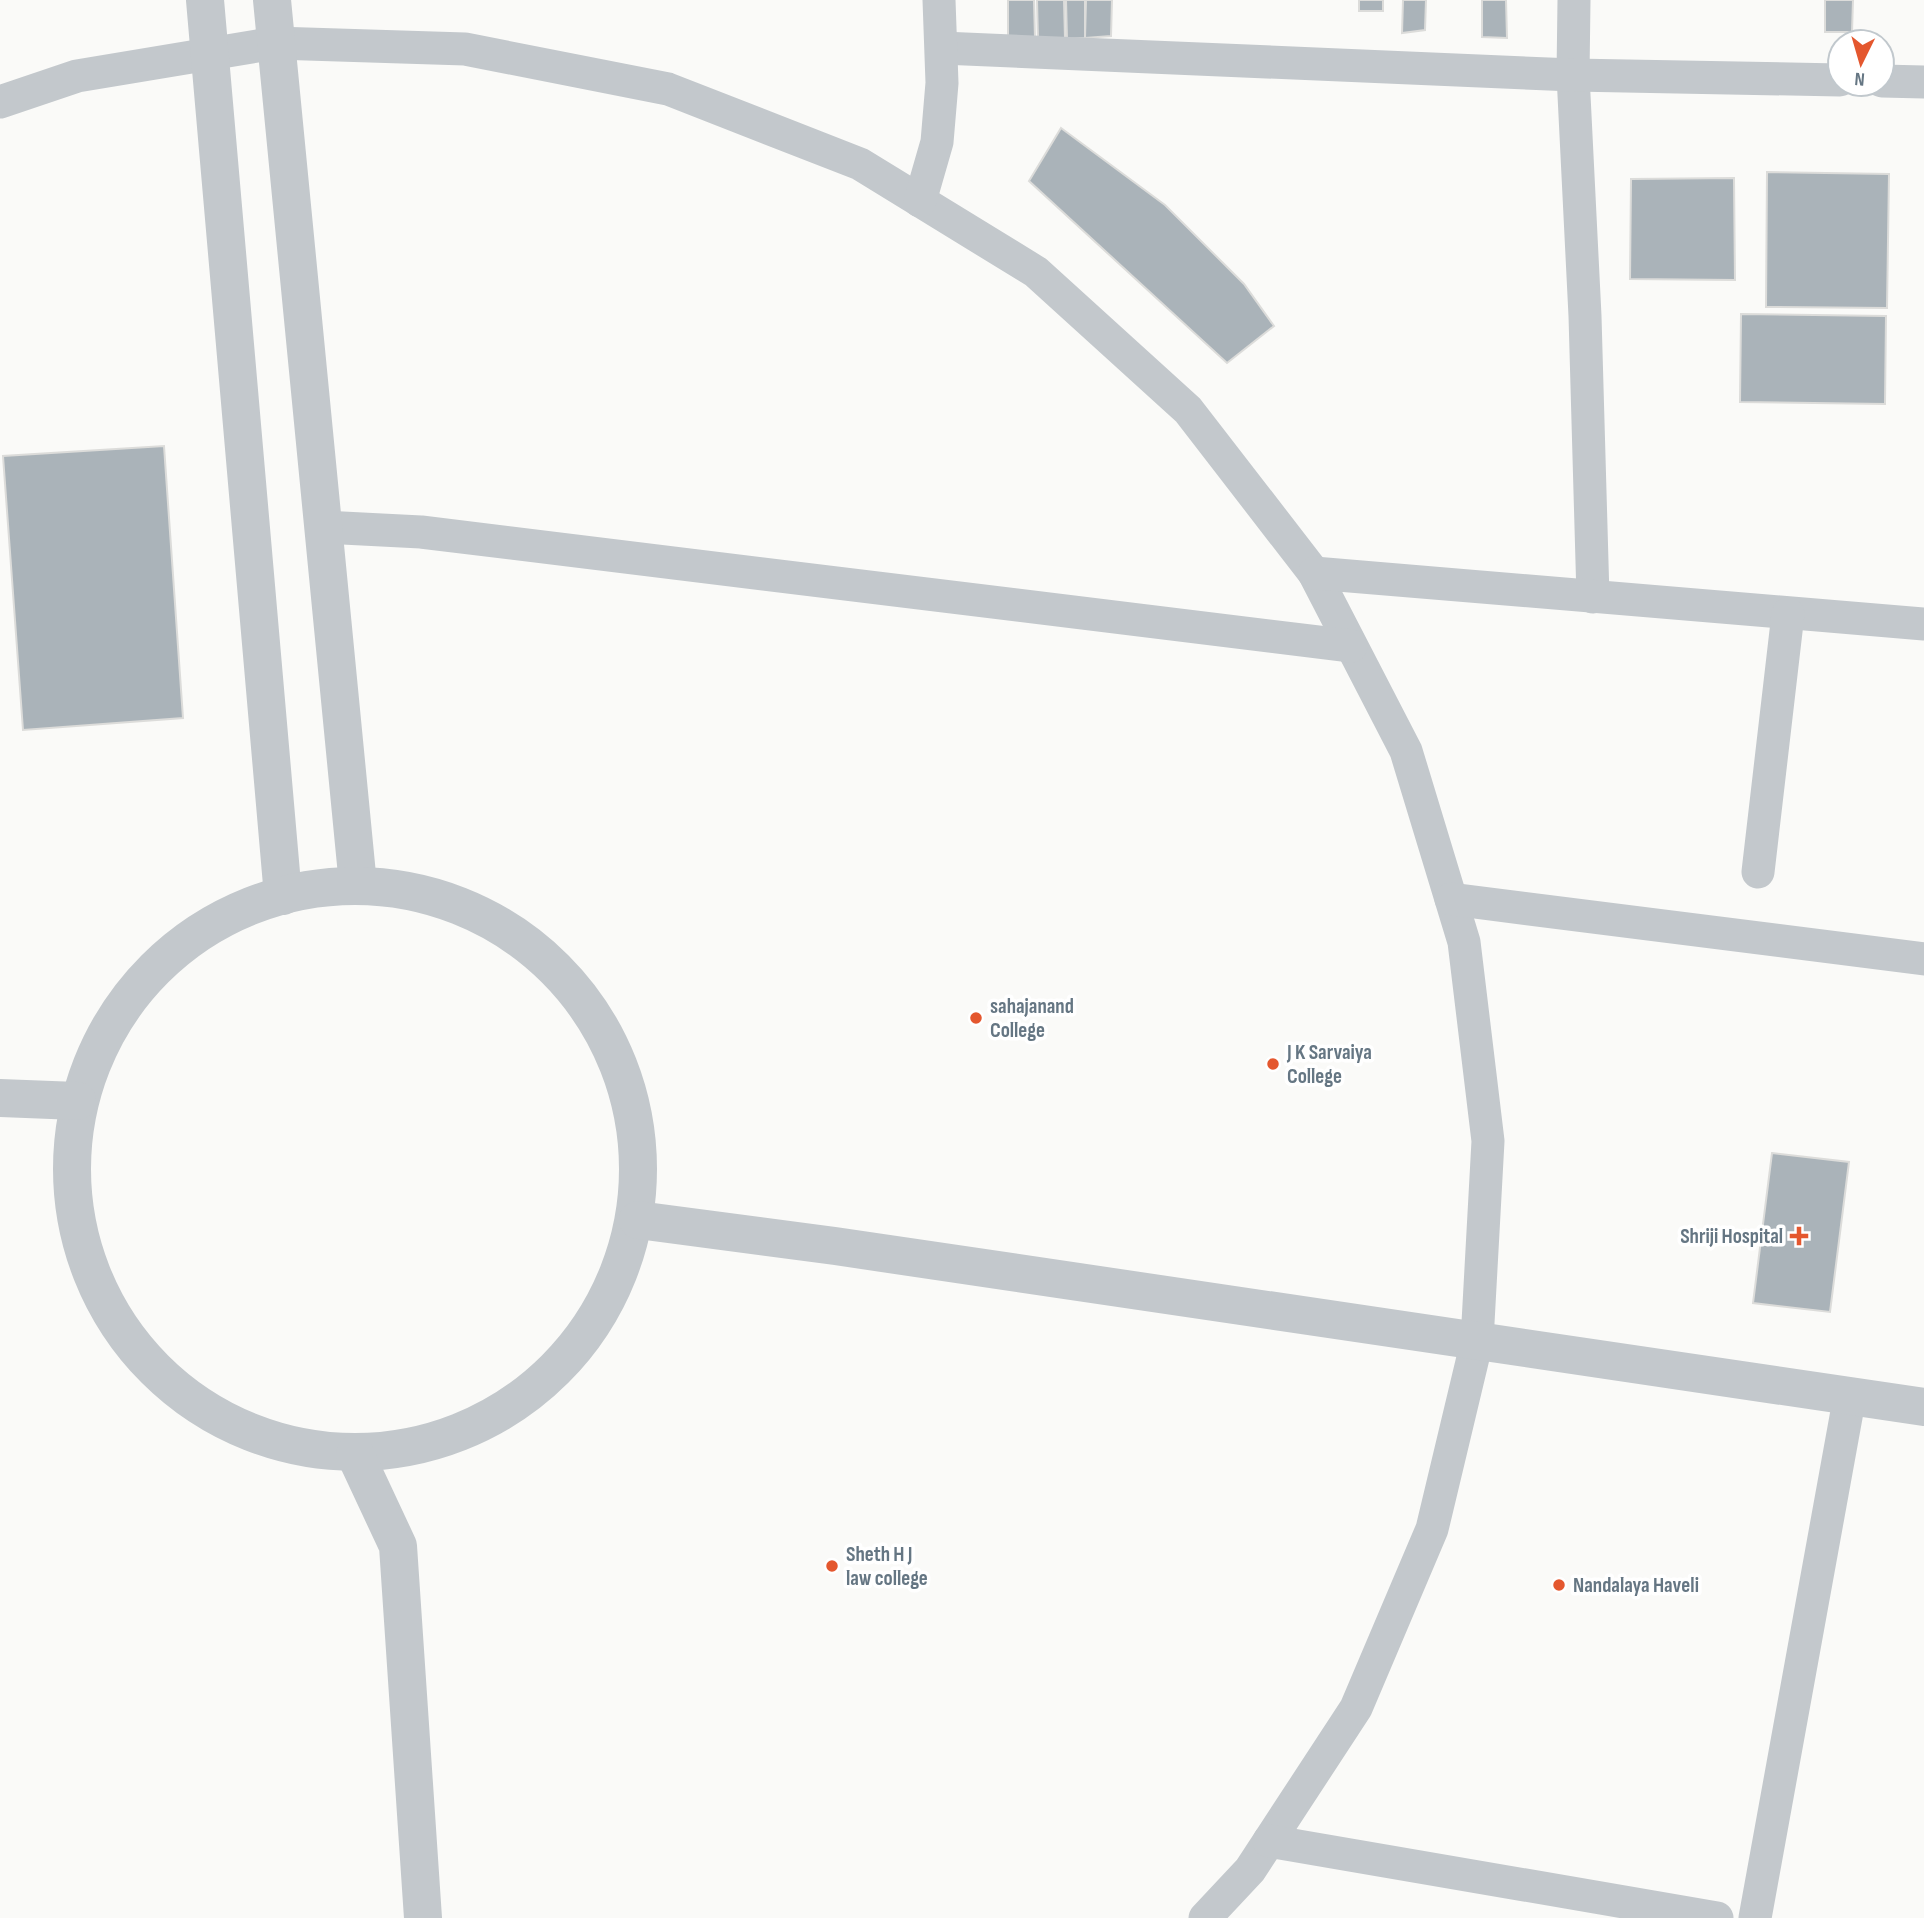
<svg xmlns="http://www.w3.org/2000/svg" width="1924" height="1918" font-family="'Sofia Sans Condensed',sans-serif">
<rect width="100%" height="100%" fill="#fafaf8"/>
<g fill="#aab3b9" stroke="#dcdcda" stroke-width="2">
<path d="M1008,0h26l1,39h-27z"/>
<path d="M1037,0h27l1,39h-27z"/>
<path d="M1066,0h19v38l-18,1z"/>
<path d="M1086,0h26l-1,36 -26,2z"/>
<rect x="1359" y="0" width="24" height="11"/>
<path d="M1403,0h23l-1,30 -23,3z"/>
<path d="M1482,0h24l1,38 -25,-1z"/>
<path d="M1825,0h28l-1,32h-27z"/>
<path d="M1061,128l104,77 79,79 30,42 -47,37 -198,-182z"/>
<path d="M1767,172l122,2 -2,134 -121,-1z"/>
<path d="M1734,178l1,102 -105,-1 1,-100z"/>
<path d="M1741,314l145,2 -1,88 -145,-2z"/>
<path d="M164,446l19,272 -160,12 -20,-274z"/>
<path d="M1772,1153l77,9 -19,150 -77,-9z"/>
</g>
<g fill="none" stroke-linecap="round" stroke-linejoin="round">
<g stroke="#c3c8cc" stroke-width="33">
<path d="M1574,0l-1,75 12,241 8,281"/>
<path d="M942,48l631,27 267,5"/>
<path d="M1882,81l42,1"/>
<path d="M0,102l77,-26 198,-33 190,6 203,40 192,75 176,108 152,138 126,163 92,178 58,191 24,199 -11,200 -45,188 -76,179 -106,162 -45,48"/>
<path d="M920,201l17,-59 5,-59 -3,-83"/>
<path d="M323,527l98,5 930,114"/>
<path d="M1314,573l610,51"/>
<path d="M1758,872l30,-258"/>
<path d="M1451,899l473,60"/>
<path d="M1269,1841l448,77"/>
<path d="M1755,1918l95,-523"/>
</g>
<g stroke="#c3c8cc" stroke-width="38">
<path d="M205,0l78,896"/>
<path d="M272,0l86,885"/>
<circle cx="355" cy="1169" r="283"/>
<path d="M0,1098l77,3"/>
<path d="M638,1220l197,26 1089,161"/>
<path d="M355,1454l43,92 25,372"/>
</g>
</g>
<g fill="#e4572e" stroke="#fff" stroke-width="2.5">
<circle cx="976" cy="1018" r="7"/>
<circle cx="1273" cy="1064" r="7"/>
<path d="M1795.5 1225.5h7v7h7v7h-7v7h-7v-7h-7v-7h7z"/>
<circle cx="832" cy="1566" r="7"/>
<circle cx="1559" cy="1585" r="7"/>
</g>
<g text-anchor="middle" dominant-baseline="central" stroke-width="7" stroke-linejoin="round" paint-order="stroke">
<g font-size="21" font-weight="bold" fill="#657683" stroke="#fff" text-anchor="start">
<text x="990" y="1006">sahajanand<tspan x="990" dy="24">College</tspan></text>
<text x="1287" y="1052">J K Sarvaiya<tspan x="1287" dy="24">College</tspan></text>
<text x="1783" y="1236" text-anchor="end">Shriji Hospital</text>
<text x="846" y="1554">Sheth H J<tspan x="846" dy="24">law college</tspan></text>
<text x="1573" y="1585">Nandalaya Haveli</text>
</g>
</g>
<g transform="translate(1861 63) rotate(185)"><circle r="33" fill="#ffffff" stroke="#c1c8cd" stroke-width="2"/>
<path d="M0-5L12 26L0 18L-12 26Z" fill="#e4572e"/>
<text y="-10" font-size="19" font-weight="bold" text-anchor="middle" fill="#657683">N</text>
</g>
</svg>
